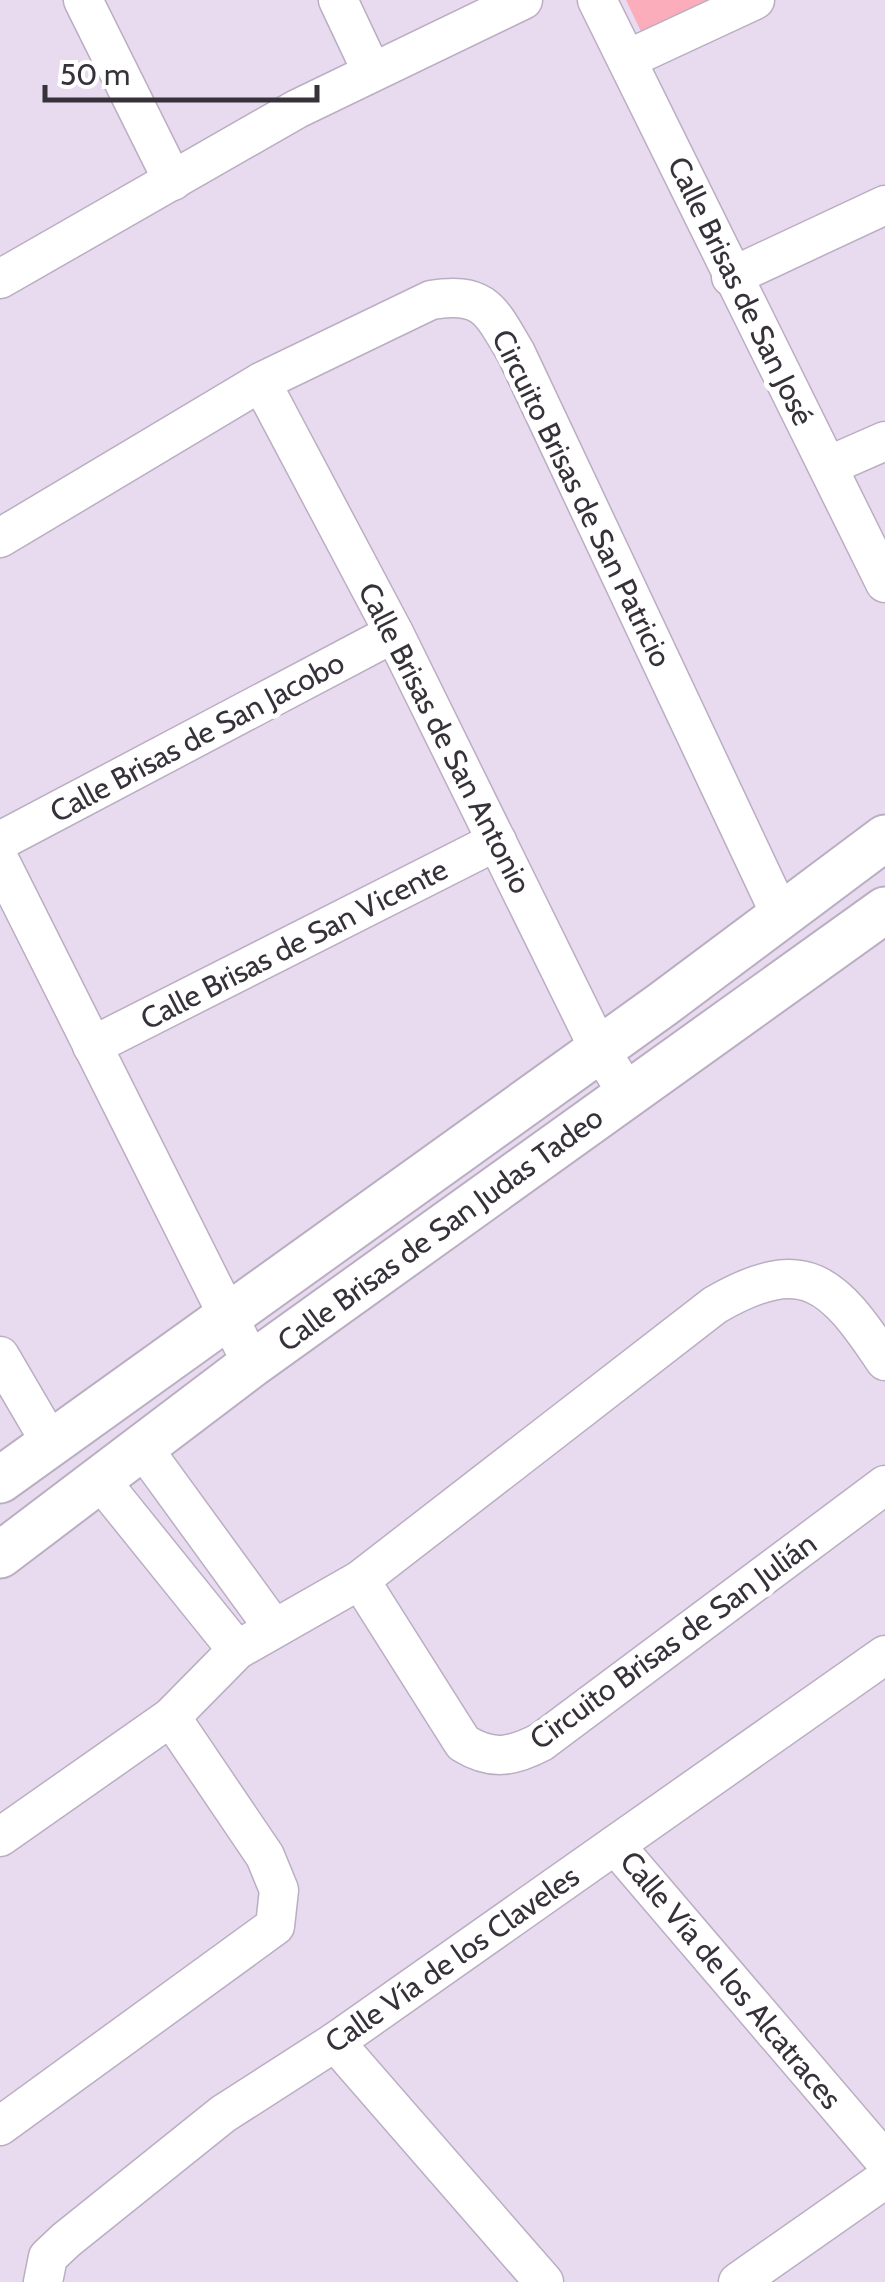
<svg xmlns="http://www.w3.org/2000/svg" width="885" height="2282" font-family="Cabin,sans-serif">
<rect width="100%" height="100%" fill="#e8dbf0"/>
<path fill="#fbadbc" d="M626,0h108l-88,42z"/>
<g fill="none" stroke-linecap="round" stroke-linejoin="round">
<g stroke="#baaec2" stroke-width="41">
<g id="minor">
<path d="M83,0l90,181"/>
<path d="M338,0l33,70"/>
<path d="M597,0l288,583"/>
<path d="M628,59l127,-59"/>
<path d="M731,277l154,-72"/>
<path d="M0,279l297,-170 226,-109"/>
<path d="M261,382l133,251 204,414 30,47"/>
<path d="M828,466l57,-25"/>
<path d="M0,538l261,-156 170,-82c54,-9 60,11 85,53l266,565"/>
<path d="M0,841l394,-208"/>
<path d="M0,861l252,503"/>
<path d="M92,1046l405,-205"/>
<path d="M0,1356l52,89"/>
<path d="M142,1447l131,180"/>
<path d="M100,1480l137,170"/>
<path d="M360,1580l103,163c29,18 49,14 78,-1l344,-257"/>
<path d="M0,1837l171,-120 66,-67 123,-70 355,-275c90,-52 118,-22 170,56"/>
<path d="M615,1845l270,316"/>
<path d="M335,2042l209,240"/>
<path d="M0,2126l275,-200 4,-36 -14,-34 -94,-139"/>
<path d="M43,2282l5,-25 18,-17 157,-126 112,-72 550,-387"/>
<path d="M738,2282l147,-103"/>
</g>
</g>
<g stroke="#baaec2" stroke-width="49">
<g id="tertiary">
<path d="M0,1480l663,-476 222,-166"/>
<path d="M0,1555l252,-191 633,-454"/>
</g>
</g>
<use href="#minor" stroke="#fff" stroke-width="38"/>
<use href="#tertiary" stroke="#fff" stroke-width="45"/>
</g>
<g text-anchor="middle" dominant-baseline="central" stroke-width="10" stroke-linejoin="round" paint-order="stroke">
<g font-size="30" fill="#37323a" stroke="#fff">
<text transform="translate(741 291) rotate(64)">Calle Brisas de San José</text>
<text transform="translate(582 498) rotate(64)">Circuito Brisas de San Patricio</text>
<text transform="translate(197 737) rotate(-28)">Calle Brisas de San Jacobo</text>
<text transform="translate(445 738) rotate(63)">Calle Brisas de San Antonio</text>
<text transform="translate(294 944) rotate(-27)">Calle Brisas de San Vicente</text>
<text transform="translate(440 1229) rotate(-36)">Calle Brisas de San Judas Tadeo</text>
<text transform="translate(673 1641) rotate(-36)">Circuito Brisas de San Julián</text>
<text transform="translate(452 1959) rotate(-35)">Calle Vía de los Claveles</text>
<text transform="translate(731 1980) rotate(50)">Calle Vía de los Alcatraces</text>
</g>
</g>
<path d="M45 85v15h272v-15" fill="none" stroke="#37323a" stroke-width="5"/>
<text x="60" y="85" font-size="30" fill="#37323a" stroke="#ffffff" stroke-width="8" paint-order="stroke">50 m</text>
</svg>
